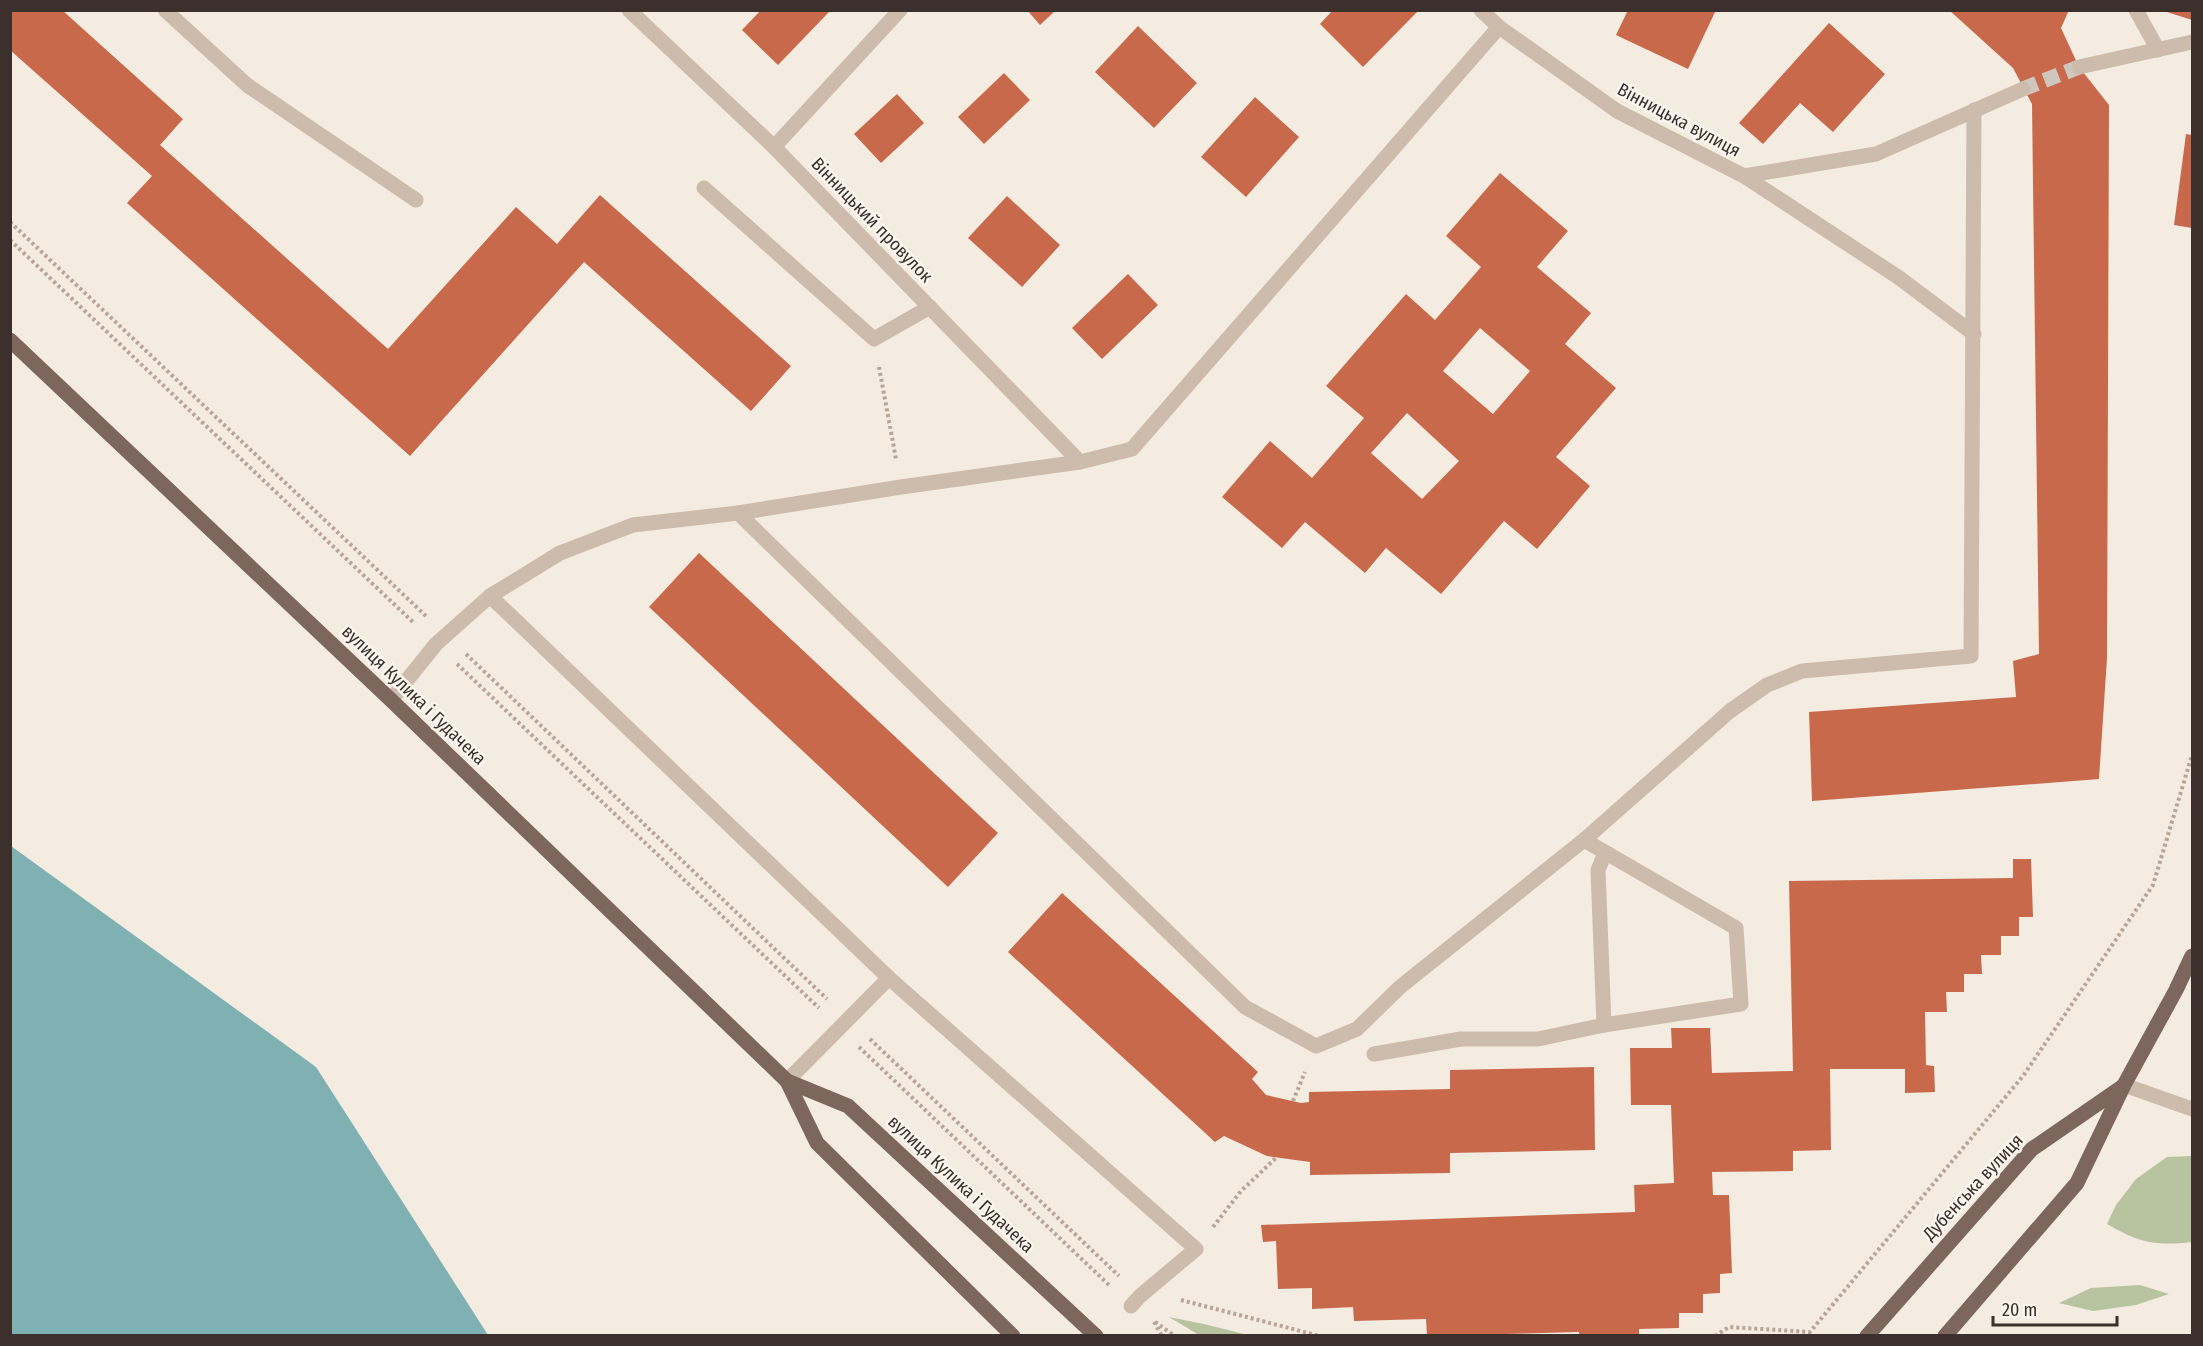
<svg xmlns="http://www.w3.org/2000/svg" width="2203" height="1346" font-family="'Fira Sans Condensed',sans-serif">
<rect width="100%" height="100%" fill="#f4ebe1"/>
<g fill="#b8c4a0">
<path d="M2192,1156v86c-36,4 -53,1 -85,-18l9,-19 20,-26 31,-22z"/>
<path d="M2140,1285l29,9 -33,11 -43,6 -34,-8 32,-15z"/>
<path d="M1169,1317l35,7 44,11h-49z"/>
</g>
<path fill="#7fb0b2" d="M11,846l305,221 172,268h-477z"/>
<g fill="#c8694b" fill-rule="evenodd">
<path d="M10,10h52l121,109 -23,26 228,204 128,-142 41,37 43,-49 191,171 -40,45 -167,-149 -174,194 -283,-253 25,-27 -142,-126z"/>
<path d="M761,10h66l2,2 -51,53 -36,-35z"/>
<path d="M1027,10h29l-16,15z"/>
<path d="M1333,10h86l-56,57 -43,-43z"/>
<path d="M1628,10h88l-28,59 -72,-34z"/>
<path d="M1949,10h120l-8,18 18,39 30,38 -2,553 -8,121 -287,22 -3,-89 207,-15 -3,-36 26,-7 -7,-550 -19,-36z"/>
<path d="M2192,10v10l-28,-9v-1z"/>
<path d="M1829,23l56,51 -52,58 -33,-29 -37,41 -24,-21z"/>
<path d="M1138,26l59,57 -43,45 -59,-56z"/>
<path d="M1004,73l26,27 -46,44 -26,-27z"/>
<path d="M897,94l27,29 -43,40 -27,-29z"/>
<path d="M1255,97l44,40 -53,60 -45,-40z"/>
<path d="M2186,134l6,1v93l-18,-3z"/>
<path d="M1500,173l68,58 -31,36 54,46 -26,31 51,44 -60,69 34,29 -53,63 -33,-28 -63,73 -55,-46 -21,25 -60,-51 -23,26 -60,-51 48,-56 42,37 52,-60 -38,-32 80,-92 29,26 46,-53 -35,-31zM1480,328l50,43 -37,43 -50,-43zM1407,413l52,48 -37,38 -51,-46z"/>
<path d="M1007,196l53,49 -38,42 -54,-49z"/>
<path d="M1128,274l30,31 -56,54 -30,-31z"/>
<path d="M699,553l299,280 -50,54 -299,-280z"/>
<path d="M2013,859h18l2,58h-14v19h-18v19h-20l1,19h-18v18h-18l1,20h-22l1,53 8,1 1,26 -30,1v-24h-75l1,81 -38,1v20l-81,1 1,23h16l3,78 -12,1v19l-17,1v19h-24v15l-40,1v7h-60v-4l-152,4 -1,-17 -72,2 -1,-14 -41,2v-21l-34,1 -2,-48 -13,1 -2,-17 374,-13 -1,-27 40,-2 -3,-78h-40l-1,-57h42l-1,-20h39l2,45 81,-2 -4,-190 224,-3z"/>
<path d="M1062,893l196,179 -6,7 14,16 35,8 8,-1v-10l141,-3v-19l144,-3 1,83 -145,3v20l-140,2v-13l-43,-6 -43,-20 -9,6 -207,-190z"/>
</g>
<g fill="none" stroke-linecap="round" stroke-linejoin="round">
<path stroke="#cfc6bd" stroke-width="15" stroke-dasharray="15 8" stroke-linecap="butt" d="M2023,89l56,-22"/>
<g stroke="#b9a596" stroke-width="4" stroke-dasharray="3 3" stroke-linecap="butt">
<path d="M10,222l416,394"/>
<path d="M10,240l405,384"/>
<path d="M879,367l17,92"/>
<path d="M466,654l361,345"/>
<path d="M457,664l362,344"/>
<path d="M870,1039l249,237"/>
<path d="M859,1047l251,239"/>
<path d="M1293,1101l12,-29"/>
<path d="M1213,1227l28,-36 36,-34"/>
<path d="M1181,1300l139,36"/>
<path d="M1154,1322l8,14"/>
<path d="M1155,1322l20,14"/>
<path d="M1715,1336l14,-9 81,5 213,-256 130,-191 39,-130"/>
</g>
<g stroke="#cdbbac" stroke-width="15">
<path d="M165,10l82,75 169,115"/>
<path d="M629,10l145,137 306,315"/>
<path d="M1481,10l18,17 118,84 127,65 154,101 76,57"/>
<path d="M2136,10l22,40"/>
<path d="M2079,67l113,-25"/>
<path d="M774,147l126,-137"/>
<path d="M1744,176l132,-22 147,-65"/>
<path d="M704,188l170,151 56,-32"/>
<path d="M738,513l507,494 71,39 41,-17 43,-42 184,-147 146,-129 37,-26 35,-14 169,-15 3,-546"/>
<path d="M490,596l399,382 307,271 -56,47 -9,10"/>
<path d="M391,700l45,-56 54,-48 70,-43 73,-28 105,-12 163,-26 179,-25 52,-13 367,-422"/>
<path d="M1604,1025l-6,-155 7,-17"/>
<path d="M1374,1054l87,-15h77l66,-14 137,-21 -5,-76 -152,-88"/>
<path d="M787,1081l102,-103"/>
<path d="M2124,1085l68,24"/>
</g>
<g stroke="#7d675c" stroke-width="15">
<path d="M10,340l381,360 396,381 30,62 196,193"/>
<path d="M787,1081l61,25 248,230"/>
<path d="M1867,1336l165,-187 90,-62"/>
<path d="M1945,1336l132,-153 47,-98 52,-95 16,-34"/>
</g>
</g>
<g text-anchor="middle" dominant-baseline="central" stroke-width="5" stroke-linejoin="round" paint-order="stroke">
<g font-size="18" fill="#3b302b" stroke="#fbf5ee">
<text transform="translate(1679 120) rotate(28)">Вінницька вулиця</text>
<text transform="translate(872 220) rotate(46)">Вінницький провулок</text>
<text transform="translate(414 695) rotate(44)">вулиця Кулика і Гудачека</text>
<text transform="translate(961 1184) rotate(43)">вулиця Кулика і Гудачека</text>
<text transform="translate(1973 1187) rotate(-47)">Дубенська вулиця</text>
</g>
</g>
<rect width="2203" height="1346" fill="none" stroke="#3b302b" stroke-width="24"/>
<path d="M1993 1316v9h124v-9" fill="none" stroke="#3b302b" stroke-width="3"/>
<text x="2002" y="1316" font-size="18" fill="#3b302b" stroke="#fbf5ee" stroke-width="4.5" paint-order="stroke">20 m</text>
</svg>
